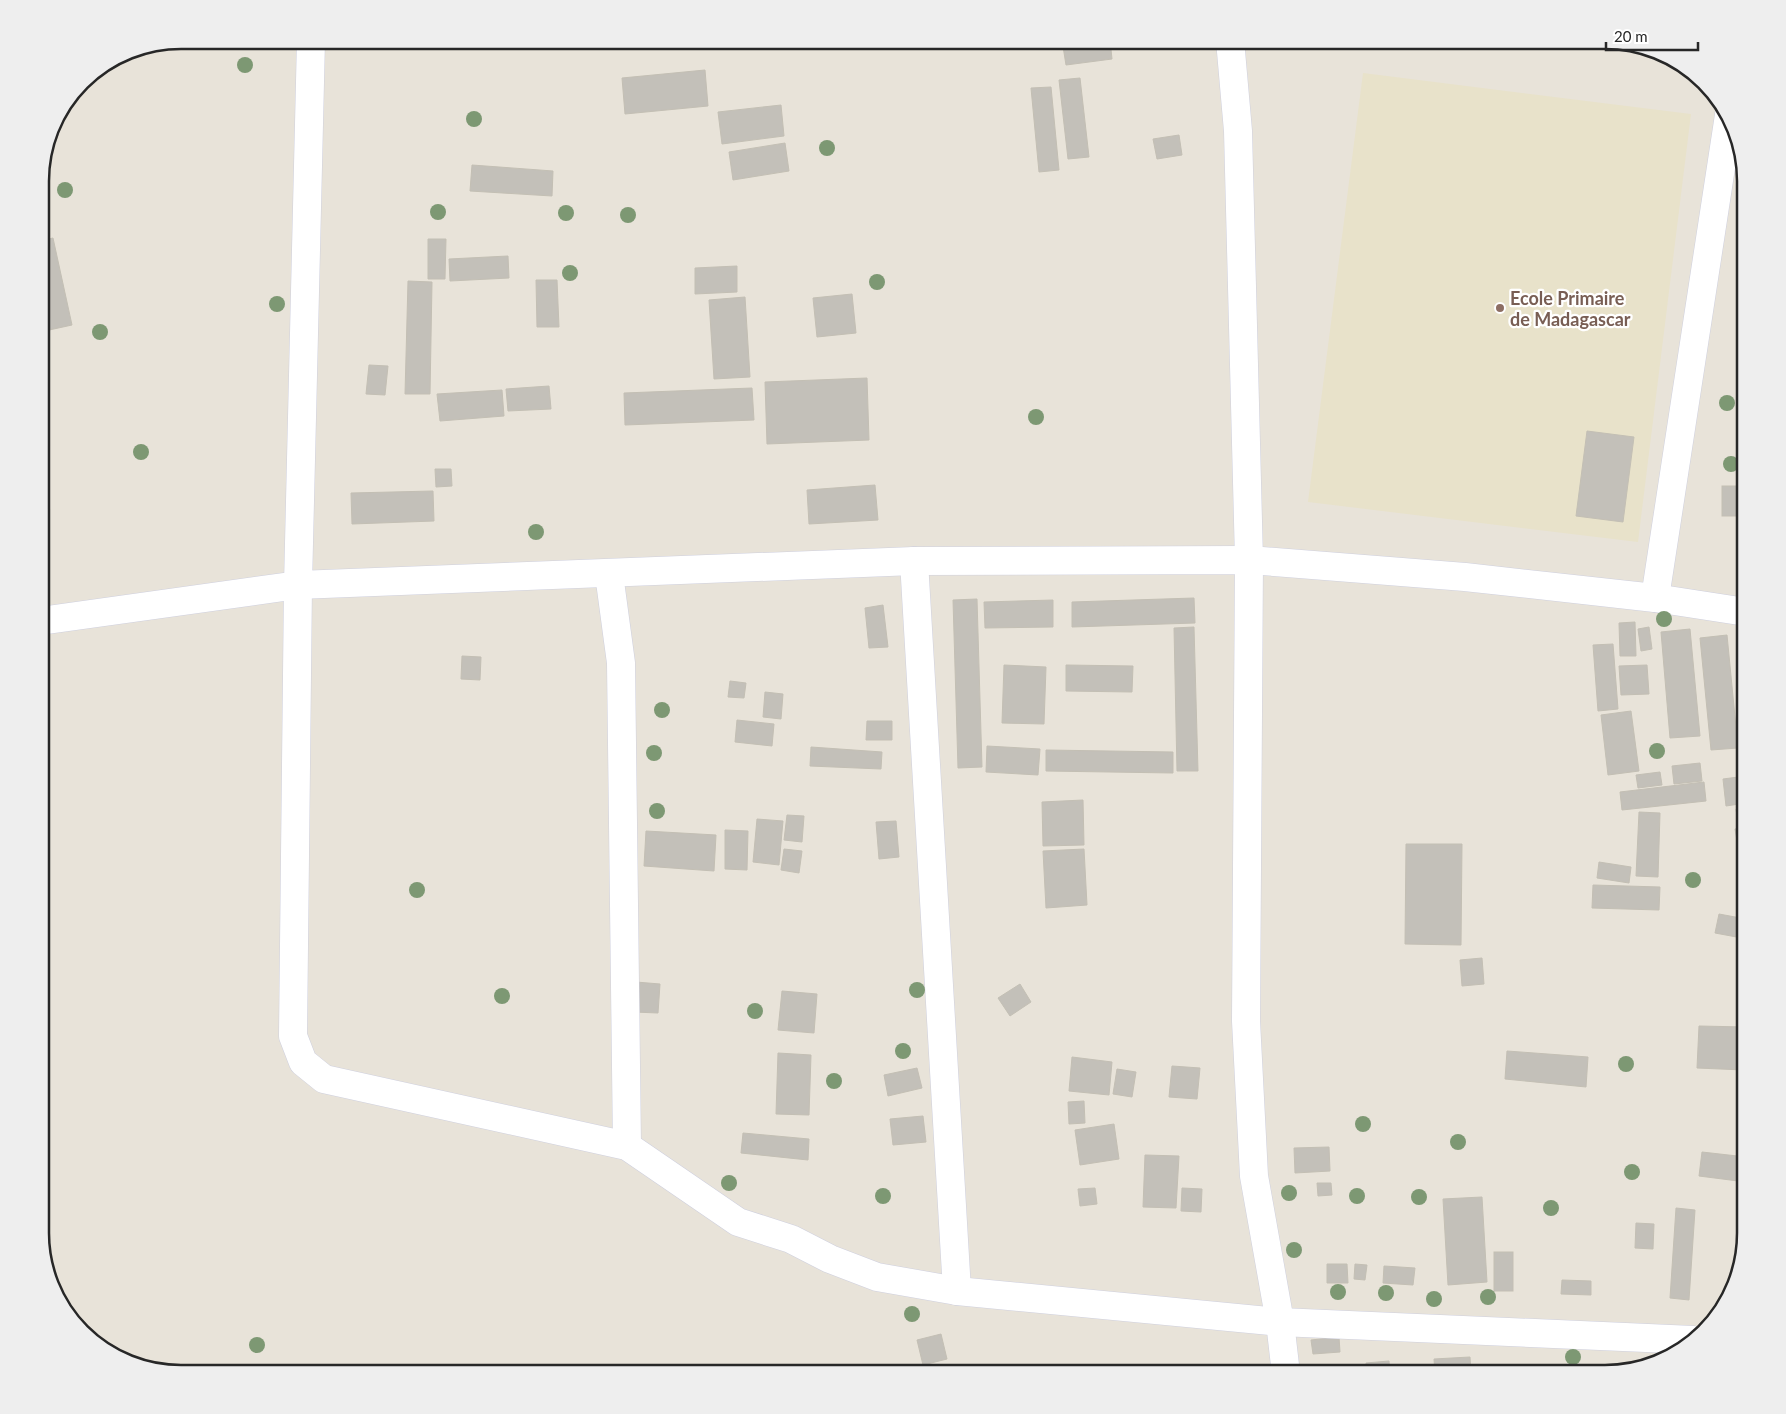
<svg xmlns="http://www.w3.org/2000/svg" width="1786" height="1414" font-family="Lato,sans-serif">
<rect width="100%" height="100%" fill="#e8e3d9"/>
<path fill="#e8e2ca" d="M1363,73l328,41 -53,428 -330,-40z"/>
<g fill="#c3c0b9" stroke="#c3bfb4">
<path d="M1062,40h48l2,19 -46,6z"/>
<path d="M705,70l3,36 -83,8 -3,-36z"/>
<path d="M1080,78l9,79 -21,2 -9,-79z"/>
<path d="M1051,87l8,83 -20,2 -8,-84z"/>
<path d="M781,105l3,31 -62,8 -4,-32z"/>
<path d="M1179,135l3,20 -25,4 -4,-20z"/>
<path d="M785,143l4,28 -56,9 -4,-28z"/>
<path d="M472,165l81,6 -1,25 -82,-5z"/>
<path d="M53,238l19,87 -32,7v-91z"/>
<path d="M428,239h18l-1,40h-17z"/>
<path d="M508,256l1,22 -59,3 -1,-22z"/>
<path d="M737,266v26l-42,2v-26z"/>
<path d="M536,280h21l2,47h-22z"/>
<path d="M408,281l24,1 -2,112h-25z"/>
<path d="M852,294l4,39 -39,4 -4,-39z"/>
<path d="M745,297l5,80 -36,2 -5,-79z"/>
<path d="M369,365l19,1 -3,29 -19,-1z"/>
<path d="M867,378l2,62 -102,4 -2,-62z"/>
<path d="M549,386l2,23 -43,2 -2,-22z"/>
<path d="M752,388l2,32 -129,5 -1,-32z"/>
<path d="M502,390l2,26 -64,5 -3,-27z"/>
<path d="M1587,431l47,6 -11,85 -47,-6z"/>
<path d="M435,469h16l1,17 -16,1z"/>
<path d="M875,485l3,35 -69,4 -2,-34z"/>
<rect x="1722" y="486" width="24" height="30"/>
<path d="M433,491l1,30 -82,3 -1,-31z"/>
<path d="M1194,598l1,25 -123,4v-25z"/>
<path d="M977,599l5,168 -24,1 -5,-168z"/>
<path d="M1053,600v27l-68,1 -1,-26z"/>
<path d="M883,605l5,42 -19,1 -4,-40z"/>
<path d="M1635,622l1,34h-16l-1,-33z"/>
<path d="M1194,627l4,144h-21l-3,-143z"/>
<path d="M1649,627l3,22 -11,2 -3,-22z"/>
<path d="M1690,629l10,107 -30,2 -9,-106z"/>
<path d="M1727,635l11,113 -27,2 -11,-112z"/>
<path d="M1613,644l5,65 -20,2 -5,-66z"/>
<path d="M462,656l19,1 -1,23 -19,-1z"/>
<path d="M1004,665l42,2 -2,57 -42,-1z"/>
<path d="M1066,665l67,1 -1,26 -66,-1z"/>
<path d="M1647,665l2,29 -28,1 -2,-29z"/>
<path d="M730,681l16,2 -2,15 -16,-1z"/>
<path d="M765,692l18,2 -2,25 -18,-2z"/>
<path d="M1631,711l8,60 -31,4 -7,-60z"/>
<path d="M737,720l37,4 -2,22 -37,-4z"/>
<path d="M867,721h25v19h-26z"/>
<path d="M987,746l53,3 -2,26 -52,-3z"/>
<path d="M811,747l71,5 -1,17 -71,-3z"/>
<path d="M1046,750l127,2v21l-127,-2z"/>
<path d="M1700,763l2,18 -28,3 -2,-18z"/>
<path d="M1660,772l2,13 -24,3 -2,-13z"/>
<path d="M1746,776v27l-20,3 -3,-27z"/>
<path d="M1704,782l2,19 -84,9 -2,-18z"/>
<path d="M1083,800l1,45 -41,1 -1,-44z"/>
<path d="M1746,808v14l-8,1 -2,-14z"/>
<path d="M1639,812l21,1 -2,64 -22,-1z"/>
<path d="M787,815l17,1 -2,26 -18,-2z"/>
<path d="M757,819l26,2 -4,44 -26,-3z"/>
<path d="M896,821l3,36 -20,2 -3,-37z"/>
<path d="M1746,827v67l-11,-65z"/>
<path d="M725,830l23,1 -1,39 -22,-1z"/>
<path d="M646,831l70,4 -2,36 -70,-5z"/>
<path d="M1406,844h56l-1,101 -56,-1z"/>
<path d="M784,849l18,2 -3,22 -18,-3z"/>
<path d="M1084,849l3,56 -41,3 -3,-57z"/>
<path d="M1599,862l32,5 -2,16 -32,-5z"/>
<path d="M1593,885l67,2 -1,23 -67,-2z"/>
<path d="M1719,914l27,5 -4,19 -27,-5z"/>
<path d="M1482,958l2,26 -22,2 -2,-26z"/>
<path d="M636,982l24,2 -2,29 -24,-1z"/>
<path d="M1020,984l11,18 -21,14 -12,-18z"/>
<path d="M782,991l35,3 -3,39 -36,-3z"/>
<path d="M1699,1026l46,1 -1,43 -47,-2z"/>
<path d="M1507,1051l81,6 -2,30 -81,-8z"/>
<path d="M778,1053l33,2 -2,60 -33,-1z"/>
<path d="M1072,1057l40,5 -3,33 -40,-4z"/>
<path d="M1172,1066l28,2 -3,31 -28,-2z"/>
<path d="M917,1068l5,20 -34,8 -4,-21z"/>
<path d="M1117,1069l19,3 -4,25 -19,-3z"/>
<path d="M1084,1101l1,22 -16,1 -1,-22z"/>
<path d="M923,1116l3,26 -33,3 -3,-26z"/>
<path d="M1114,1124l5,35 -39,6 -5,-35z"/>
<path d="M743,1133l66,6 -1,21 -67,-7z"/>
<path d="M1329,1147l1,24 -35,2 -1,-25z"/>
<path d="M1702,1152l44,5v25l-47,-6z"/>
<path d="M1145,1155l34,1 -3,52 -33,-1z"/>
<path d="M1317,1183h14l1,12 -14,1z"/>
<path d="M1095,1188l2,16 -17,2 -2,-17z"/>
<path d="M1182,1188l20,1 -1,23 -20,-1z"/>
<path d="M1482,1197l5,85 -39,3 -5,-86z"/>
<path d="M1676,1208l19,2 -6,90 -19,-2z"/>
<path d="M1636,1223l18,1 -1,25 -18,-1z"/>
<rect x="1494" y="1252" width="19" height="39"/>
<path d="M1327,1264h20l1,19h-21z"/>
<path d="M1355,1264l12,1 -2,15 -11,-1z"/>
<path d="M1384,1266l31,2 -2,17 -30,-2z"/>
<path d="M1562,1280l29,1v14l-30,-1z"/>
<path d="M941,1334l6,25 -24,6 -6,-25z"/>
<path d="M1339,1337l1,15 -27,2 -2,-14z"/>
<path d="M1470,1357l1,17h-36l-1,-15z"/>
<path d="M1389,1361l1,13h-23l-1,-11z"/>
<path d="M1362,1368l1,6h-19l-1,-2z"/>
</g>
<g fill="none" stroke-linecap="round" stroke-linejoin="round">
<g stroke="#cfd0de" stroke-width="29">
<g id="minor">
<path d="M311,40l-13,545 -5,451 10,26 21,17 303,67 111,76 53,17 39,20 47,18 80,14 323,31 413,18"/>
<path d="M1230,40l8,91 11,429 -3,461 8,155 26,146 6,52"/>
<path d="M914,561l43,730"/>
<path d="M609,574l12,89 6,483"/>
<path d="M1655,598l74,-483"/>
<path d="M40,621l258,-36 616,-24 335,-1 216,17 190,21 91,14"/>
</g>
</g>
<use href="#minor" stroke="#fff" stroke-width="28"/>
</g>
<g fill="#7d9873">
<circle cx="245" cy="65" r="8"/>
<circle cx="474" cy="119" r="8"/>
<circle cx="827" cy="148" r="8"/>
<circle cx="65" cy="190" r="8"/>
<circle cx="438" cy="212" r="8"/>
<circle cx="566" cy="213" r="8"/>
<circle cx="628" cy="215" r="8"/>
<circle cx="570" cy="273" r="8"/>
<circle cx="877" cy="282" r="8"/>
<circle cx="277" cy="304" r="8"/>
<circle cx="100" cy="332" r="8"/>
<circle cx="1727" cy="403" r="8"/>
<circle cx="1036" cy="417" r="8"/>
<circle cx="141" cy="452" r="8"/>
<circle cx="1731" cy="464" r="8"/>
<circle cx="536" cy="532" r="8"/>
<circle cx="1664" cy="619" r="8"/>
<circle cx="662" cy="710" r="8"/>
<circle cx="1657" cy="751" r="8"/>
<circle cx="654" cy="753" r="8"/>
<circle cx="657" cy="811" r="8"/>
<circle cx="1693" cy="880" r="8"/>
<circle cx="417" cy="890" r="8"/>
<circle cx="917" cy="990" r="8"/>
<circle cx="502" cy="996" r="8"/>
<circle cx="755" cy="1011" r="8"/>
<circle cx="903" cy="1051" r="8"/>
<circle cx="1626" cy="1064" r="8"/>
<circle cx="834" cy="1081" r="8"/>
<circle cx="1363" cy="1124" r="8"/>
<circle cx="1458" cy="1142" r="8"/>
<circle cx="1632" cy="1172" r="8"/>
<circle cx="729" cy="1183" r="8"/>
<circle cx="1289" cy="1193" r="8"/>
<circle cx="883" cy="1196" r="8"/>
<circle cx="1357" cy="1196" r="8"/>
<circle cx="1419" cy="1197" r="8"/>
<circle cx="1551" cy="1208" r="8"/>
<circle cx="1294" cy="1250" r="8"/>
<circle cx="1338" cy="1292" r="8"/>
<circle cx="1386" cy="1293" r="8"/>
<circle cx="1488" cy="1297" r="8"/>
<circle cx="1434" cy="1299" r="8"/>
<circle cx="912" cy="1314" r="8"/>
<circle cx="257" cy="1345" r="8"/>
<circle cx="1573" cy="1357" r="8"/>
</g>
<circle fill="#8d6e63" stroke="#fff" stroke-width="2" cx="1500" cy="308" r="5"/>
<g text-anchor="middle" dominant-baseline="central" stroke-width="4.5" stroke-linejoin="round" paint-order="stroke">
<g font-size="18" font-weight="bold" fill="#785e54" stroke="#fff" text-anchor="start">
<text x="1510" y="298">Ecole Primaire<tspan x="1510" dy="21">de Madagascar</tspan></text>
</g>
</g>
<path d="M0 0H1786V1414H0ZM181 49H1605A132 132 0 0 1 1737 181V1233A132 132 0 0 1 1605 1365H181A132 132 0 0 1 49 1233V181A132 132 0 0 1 181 49Z" fill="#eee" fill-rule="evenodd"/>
<path fill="none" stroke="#272727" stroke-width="2.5" d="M181 49H1605A132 132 0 0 1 1737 181V1233A132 132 0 0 1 1605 1365H181A132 132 0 0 1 49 1233V181A132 132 0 0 1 181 49Z"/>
<path d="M1606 42v8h92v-8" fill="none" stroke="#272727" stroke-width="2.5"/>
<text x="1614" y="42" font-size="15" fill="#272727" stroke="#ffffff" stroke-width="4" paint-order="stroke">20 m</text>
</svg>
